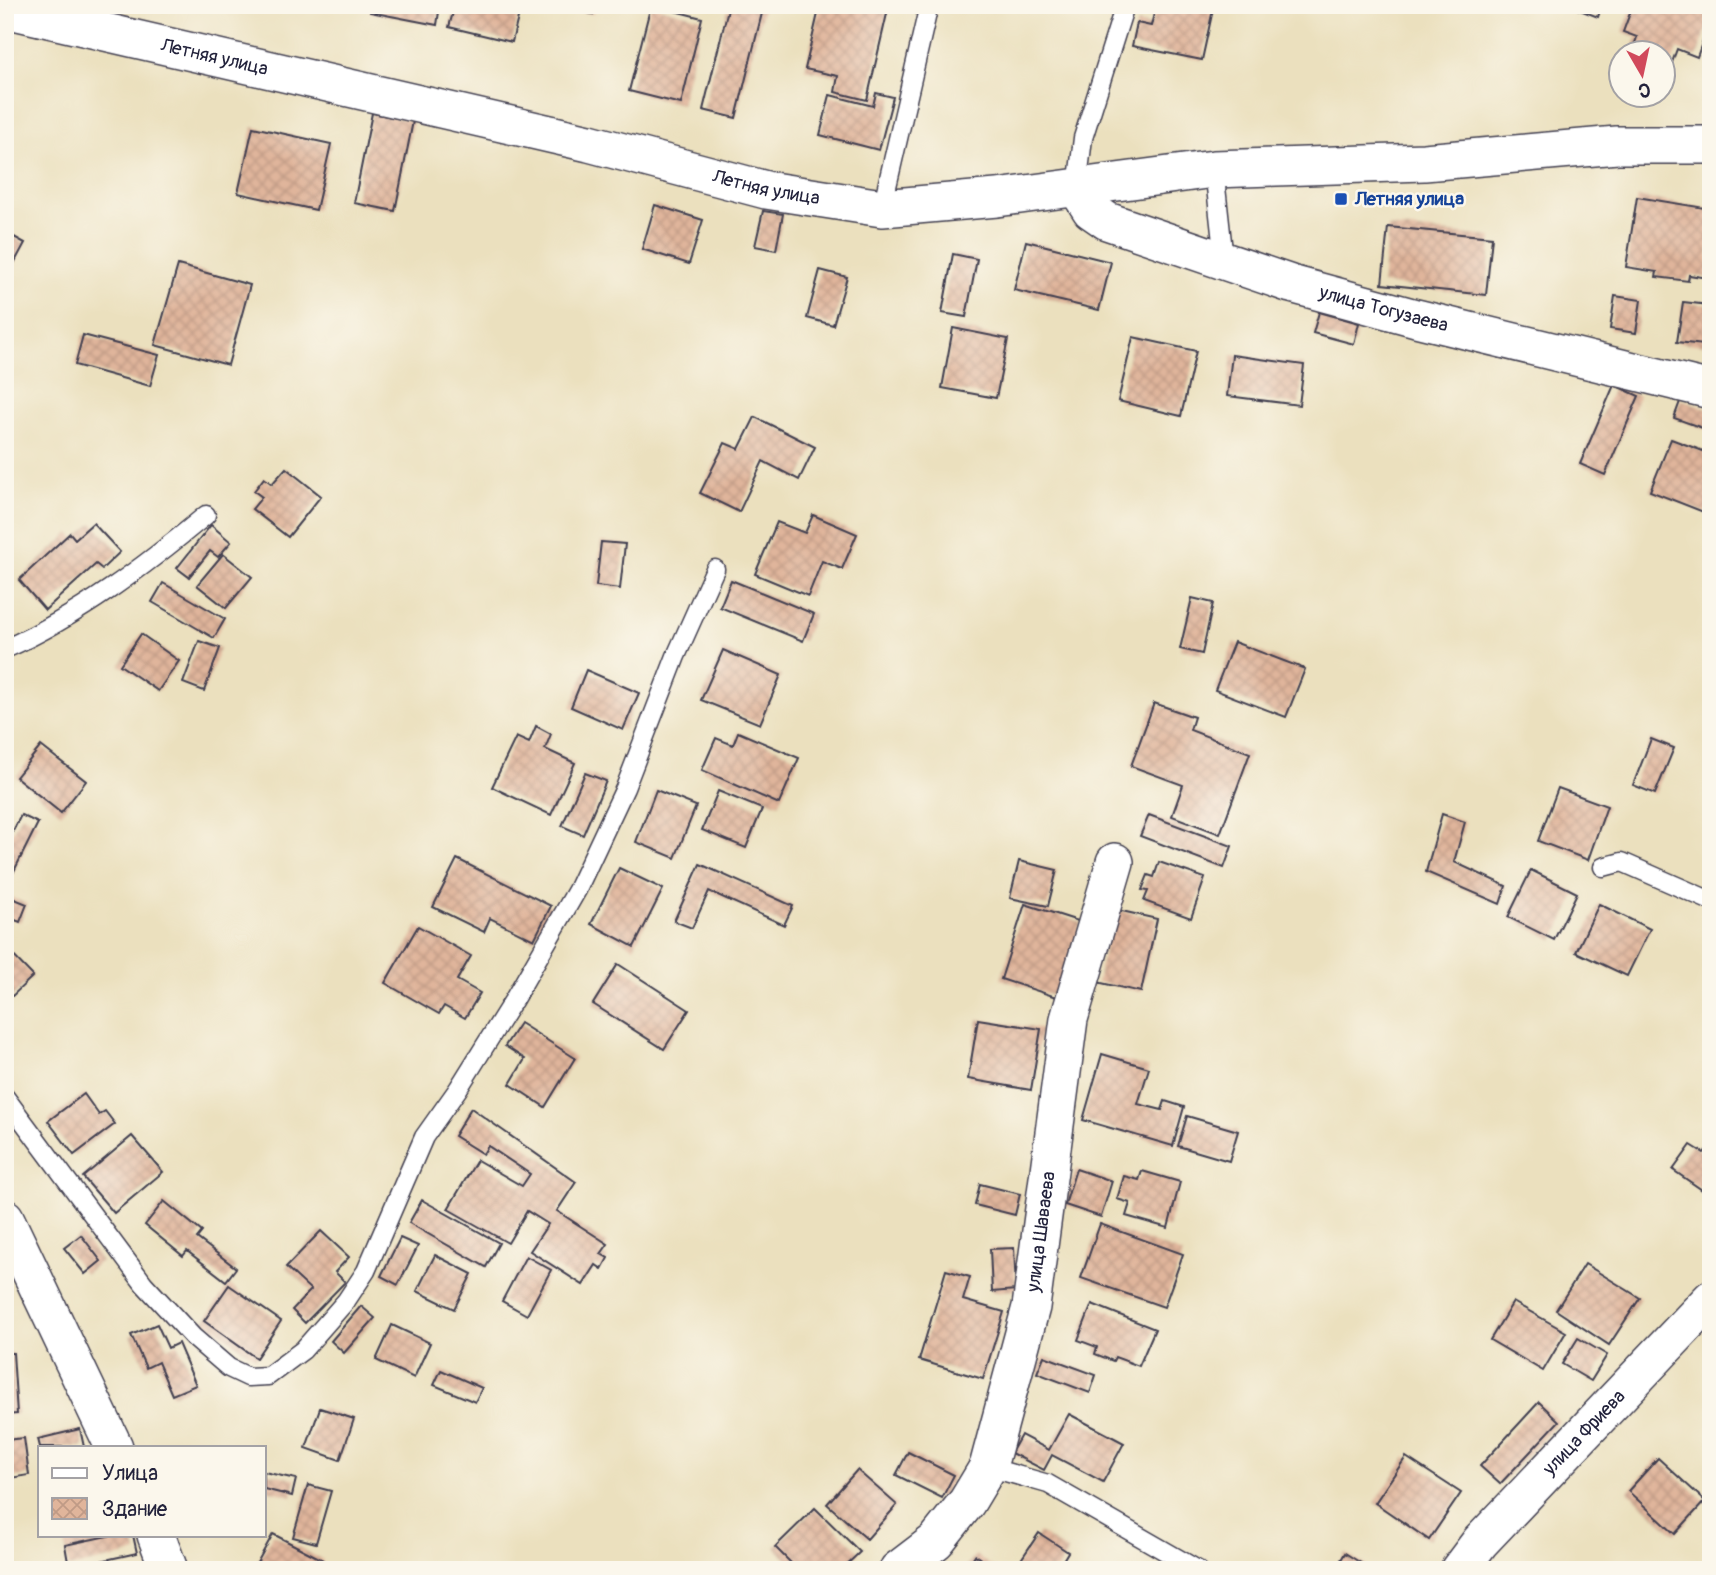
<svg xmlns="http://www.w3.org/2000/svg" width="1716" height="1575" font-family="Pangolin,sans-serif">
<defs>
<pattern id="building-cross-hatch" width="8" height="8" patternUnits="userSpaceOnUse" patternTransform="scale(1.75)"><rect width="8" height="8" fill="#e0b59b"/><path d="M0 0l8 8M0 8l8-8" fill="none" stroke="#c09b86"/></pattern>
</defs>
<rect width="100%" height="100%" fill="#fbf7ec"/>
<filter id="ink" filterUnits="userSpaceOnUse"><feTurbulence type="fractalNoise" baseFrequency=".0143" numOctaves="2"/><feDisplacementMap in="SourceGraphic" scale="14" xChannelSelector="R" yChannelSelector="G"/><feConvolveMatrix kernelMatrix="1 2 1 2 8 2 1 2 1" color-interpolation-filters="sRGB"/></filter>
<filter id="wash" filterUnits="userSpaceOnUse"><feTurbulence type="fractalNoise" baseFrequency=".00686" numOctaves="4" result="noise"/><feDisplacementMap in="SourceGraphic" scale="28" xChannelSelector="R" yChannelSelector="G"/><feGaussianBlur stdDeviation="1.57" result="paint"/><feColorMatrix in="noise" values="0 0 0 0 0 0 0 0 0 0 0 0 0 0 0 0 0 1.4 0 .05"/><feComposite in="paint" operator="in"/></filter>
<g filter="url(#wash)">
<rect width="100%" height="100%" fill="#ebe0be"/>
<g id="blocks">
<g fill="url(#building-cross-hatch)">
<path d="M371,5h69l-3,20 -67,-13z"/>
<path d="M455,5h66l-9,37 -63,-15z"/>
<path d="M546,5h49l-2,9z"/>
<path d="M651,5l51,13 -21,86 -52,-13z"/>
<path d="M729,5h35l-28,113 -33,-8z"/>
<path d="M820,5h69l-22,95 -32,-8 3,-16 -33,-7z"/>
<path d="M1156,5h58l-12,55 -70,-14 5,-23 14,3z"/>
<path d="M1567,5h35l-4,12z"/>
<path d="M1633,5h78v13l-14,39 -20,-8 -13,35v-32h-32l5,-15 -14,-5z"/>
<path d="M876,93l17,4 -14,53 -59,-15 10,-40 43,11z"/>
<path d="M372,113l41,8 -18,90 -41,-8z"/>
<path d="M253,127l78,17 -15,66 -78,-17z"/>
<path d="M1637,197l74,12 -3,69 -19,-3 -1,6 -32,-4 1,-5 -31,-5z"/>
<path d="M655,205l48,15 -14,44 -47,-15z"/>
<path d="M763,211l20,3 -7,36 -21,-4z"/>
<path d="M1388,227l104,10 -6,58 -104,-11z"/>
<path d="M5,232l20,11 -20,37z"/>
<path d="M1026,241l85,21 -12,48 -85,-20z"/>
<path d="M953,254l24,5 -11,58 -24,-4z"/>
<path d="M178,265l72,20 -22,80 -73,-20z"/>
<path d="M820,270l27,7 -14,48 -26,-7z"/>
<path d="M1615,296l26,4 -5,33 -26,-4z"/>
<path d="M1683,302l26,3 -5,40 -27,-3z"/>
<path d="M1319,312l40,11 -5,21 -41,-11z"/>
<path d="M953,328l55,11 -12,59 -54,-10z"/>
<path d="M83,335l76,20 -9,31 -75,-21z"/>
<path d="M1133,337l63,14 -15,65 -63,-15z"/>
<path d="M1232,355l72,10 -5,40 -72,-9z"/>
<path d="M1614,385l25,11 -34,79 -25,-11z"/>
<path d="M1681,399l30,11v21l-37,-13z"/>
<path d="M755,417l60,30 -16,33 -36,-19 -24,51 -39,-19 25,-50 14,6z"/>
<path d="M1671,439l40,15v48l-5,11 -56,-22z"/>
<path d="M286,468l35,28 -33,41 -36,-28 10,-12 -8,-6 10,-13 8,6z"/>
<path d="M813,515l44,19 -15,35 -20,-8 -14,35 -53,-22 22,-52 28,11z"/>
<path d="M93,523l27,29 -18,17 -6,-5 -51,46 -26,-30 51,-47 5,6z"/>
<path d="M211,525l20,17 -13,15 -8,-6 -21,26 -12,-9z"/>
<path d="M601,542l24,2 -5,45 -24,-3z"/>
<path d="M223,554l29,23 -26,31 -29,-23z"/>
<path d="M731,580l83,34 -11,27 -83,-34z"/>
<path d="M163,583l62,36 -11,19 -62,-36z"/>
<path d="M1192,598l21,5 -11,51 -22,-5z"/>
<path d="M141,634l38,27 -21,30 -38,-26z"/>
<path d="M199,641l21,7 -16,43 -21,-8z"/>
<path d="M1234,642l71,27 -19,48 -71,-27z"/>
<path d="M723,650l58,25 -21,49 -59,-24z"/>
<path d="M586,670l53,23 -16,37 -52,-23z"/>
<path d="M1154,703l40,14 -4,13 60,23 -30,81 -48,-18 11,-31 -52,-19z"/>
<path d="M536,726l15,8 -6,15 30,14 -24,52 -59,-28 24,-50 13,6z"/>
<path d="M738,732l61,26 -20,46 -77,-34 14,-32 17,7z"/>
<path d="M1651,739l23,9 -19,46 -22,-9z"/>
<path d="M41,746l45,35 -25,32 -45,-36z"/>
<path d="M585,773l21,8 -23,54 -21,-9z"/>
<path d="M1558,788l49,18 -19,54 -50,-19z"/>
<path d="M656,790l40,16 -21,52 -39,-16z"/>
<path d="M718,791l44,18 -16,39 -44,-18z"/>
<path d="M1442,814l23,8 -11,40 52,24 -6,18 -74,-32z"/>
<path d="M21,815l17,8 -33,66v-42z"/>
<path d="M1149,815l83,31 -8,22 -84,-32z"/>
<path d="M457,859l94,47 -17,34 -44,-22 -6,14 -51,-25z"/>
<path d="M1019,861l38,9 -9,36 -38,-8z"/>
<path d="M1159,862l46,16 -14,40 -47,-17 4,-10 -6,-1 6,-15 6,2z"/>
<path d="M700,864l93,42 -9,19 -75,-34 -17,37 -18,-7z"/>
<path d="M619,868l44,21 -29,58 -43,-23z"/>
<path d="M1531,870l46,23 -23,47 -46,-23z"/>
<path d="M5,895l22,9 -7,18 -15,-6z"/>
<path d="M1025,904l56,18 -25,75 -55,-18z"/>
<path d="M1599,904l51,25 -23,47 -51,-24z"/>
<path d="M1113,909l44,10 -16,73 -44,-10z"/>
<path d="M418,926l53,30 -14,24 23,13 -15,25 -21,-12 -5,8 -54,-31z"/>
<path d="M5,947l28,29 -28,27z"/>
<path d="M618,964l71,46 -25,39 -71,-45z"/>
<path d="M978,1019l63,10 -10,61 -63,-11z"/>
<path d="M520,1023l55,35 -30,49 -35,-23 15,-25 -20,-13z"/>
<path d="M1102,1054l47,14 -11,36 24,6 3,-9 19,6 -11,39 -90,-26z"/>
<path d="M84,1094l15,21 6,-4 10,13 -41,31 -26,-34z"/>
<path d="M471,1108l105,74 -19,29 51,33 -7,10 7,4 -6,11 -6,-4 -13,20 -53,-34 18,-27 -21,-13 -19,32 -60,-34 29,-49 45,26 8,-12 -42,-28 -5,8 -29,-18z"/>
<path d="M1187,1116l51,15 -9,30 -51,-15z"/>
<path d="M132,1136l31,36 -49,41 -31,-36z"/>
<path d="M1711,1144v52l-38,-26 18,-25 13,8z"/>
<path d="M1076,1169l36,12 -11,36 -36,-12z"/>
<path d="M1142,1171l38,11 -12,46 -42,-12 4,-13 -13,-4 7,-23 15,4z"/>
<path d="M980,1184l40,10 -5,21 -40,-10z"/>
<path d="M422,1200l77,43 -13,24 -77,-44z"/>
<path d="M164,1201l38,31 -5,6 39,30 -10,13 -39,-30 -4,5 -38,-31z"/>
<path d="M1100,1224l83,30 -19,53 -83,-29z"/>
<path d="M321,1231l28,26 -14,15 10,10 -40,41 -13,-13 19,-20 -25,-23z"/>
<path d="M81,1235l20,26 -16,13 -21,-26z"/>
<path d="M400,1238l18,8 -20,39 -17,-9z"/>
<path d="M1014,1248l2,42 -24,2 -2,-43z"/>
<path d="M435,1255l37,19 -18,35 -37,-18z"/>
<path d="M526,1256l25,14 -24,45 -25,-14z"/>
<path d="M1585,1264l55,34 -31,47 -53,-35z"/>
<path d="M946,1270l24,7 -7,23 41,12 -21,67 -64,-19z"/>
<path d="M229,1285l52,36 -25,37 -52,-37z"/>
<path d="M1513,1302l53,30 -23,39 -53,-31z"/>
<path d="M1092,1304l63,25 -16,37 -24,-9 -2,4 -18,-7 2,-7 -19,-7z"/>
<path d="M361,1306l14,12 -31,35 -13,-12z"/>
<path d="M157,1324l11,24 10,-5 18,42 -24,10 -14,-33 -12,6 -15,-33z"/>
<path d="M392,1325l38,18 -16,35 -38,-18z"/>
<path d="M1578,1338l29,17 -16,26 -29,-17z"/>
<path d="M5,1353h8l4,61 -12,1z"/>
<path d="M1044,1356l52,19 -6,18 -53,-20z"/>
<path d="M441,1370l41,18 -7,14 -41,-17z"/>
<path d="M1539,1402l20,19 -59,63 -20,-18z"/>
<path d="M320,1408l34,11 -14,41 -34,-12z"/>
<path d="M1069,1414l55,29 -21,39 -51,-27 -8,15 -33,-17 10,-18 28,15z"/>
<path d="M80,1429l4,18h-44l-2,-8z"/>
<path d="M24,1438l5,37 -24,4v-39z"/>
<path d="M908,1452l46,23 -12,23 -46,-23z"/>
<path d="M1406,1457l55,36 -32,47 -54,-37z"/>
<path d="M1658,1458l47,43 -30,33 -47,-43z"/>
<path d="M857,1470l40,35 -30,34 -40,-35z"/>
<path d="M264,1472l32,7 -4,17 -28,-7z"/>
<path d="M308,1485l23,6 -15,52 -23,-6z"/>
<path d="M815,1508l45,44 -19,18h-43l-23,-23z"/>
<path d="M1039,1533l29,19 -11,18h-43z"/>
<path d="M273,1534l50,26 -5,10h-65z"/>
<path d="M112,1535h21l4,18 -68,15 -4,-23z"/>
<path d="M1345,1553l27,17h-37z"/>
<path d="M975,1555l22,15h-32z"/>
</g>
</g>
</g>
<g filter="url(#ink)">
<use href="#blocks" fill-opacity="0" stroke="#403e4f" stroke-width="2"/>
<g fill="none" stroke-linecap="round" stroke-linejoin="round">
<g stroke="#403e4f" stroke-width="21">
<g id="service">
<path d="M1214,169l10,91"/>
<path d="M1077,188l6,-50 42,-133"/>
<path d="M882,208l47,-203"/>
<path d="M5,649c74,-33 140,-83 201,-134"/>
<path d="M1603,867l19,-5 89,39"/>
<path d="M5,1097l139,187 49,53 36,31 19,9 20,-1 35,-26 43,-49 20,-30 58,-134 34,-48 55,-88 64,-111 48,-102 51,-132 39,-87"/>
<path d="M988,1467l60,17 150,86"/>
</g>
</g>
<g stroke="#403e4f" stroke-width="40">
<g id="minor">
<path id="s1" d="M5,9l584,134 177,47 116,18 115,-10 217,-29 210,-7 193,-17h94"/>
<path id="s2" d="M1077,188l14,22 16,11 184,63 125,34 295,72"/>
<path d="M5,1218l109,229"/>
<path d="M156,1535l13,35"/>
<path id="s3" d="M898,1570l38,-29 31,-39 21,-35 43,-160 38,-288 46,-157"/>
<path id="s4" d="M1459,1570l21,-28 231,-243"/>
</g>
</g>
<use href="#service" stroke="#fff" stroke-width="18"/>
<use href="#minor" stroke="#fff" stroke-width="37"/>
</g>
</g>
<rect fill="#1a4fb4" stroke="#fbf7ec" stroke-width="2.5" x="1334" y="192" width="14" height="14" rx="3.5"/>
<g text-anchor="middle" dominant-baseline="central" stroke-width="5" stroke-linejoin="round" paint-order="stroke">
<g font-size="19" fill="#22223b" stroke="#fbf7ec">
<text stroke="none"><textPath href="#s1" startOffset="215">Летняя улица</textPath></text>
<text stroke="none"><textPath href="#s1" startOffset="782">Летняя улица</textPath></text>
<text stroke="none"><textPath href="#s2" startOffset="336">улица Тогузаева</textPath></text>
<text stroke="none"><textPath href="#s3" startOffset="380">улица Шаваева</textPath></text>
<text stroke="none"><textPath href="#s4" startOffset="186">улица Фриева</textPath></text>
</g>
<g font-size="19" font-weight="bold" fill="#164399" stroke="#fbf7ec" text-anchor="start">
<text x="1355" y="199">Летняя улица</text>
</g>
</g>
<rect width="1716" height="1575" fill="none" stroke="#fbf7ec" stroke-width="28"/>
<rect x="38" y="1446" width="228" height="91" fill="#fbf7ec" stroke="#a4a2a5" stroke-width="2"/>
<rect x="52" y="1468" width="35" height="10" fill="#ffffff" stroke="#a4a2a5" stroke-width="2"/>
<text x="102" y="1480" font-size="21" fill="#22223b">Улица</text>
<rect x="52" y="1498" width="35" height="21" fill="url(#building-cross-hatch)" stroke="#a4a2a5" stroke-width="2"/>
<text x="102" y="1516" font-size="21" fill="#22223b">Здание</text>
<g transform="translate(1642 74) rotate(171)"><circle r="33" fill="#fbf7ec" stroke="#a4a2a5" stroke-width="2"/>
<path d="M0-5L12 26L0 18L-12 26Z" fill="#d1495b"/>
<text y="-10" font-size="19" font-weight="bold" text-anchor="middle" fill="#22223b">С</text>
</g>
</svg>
